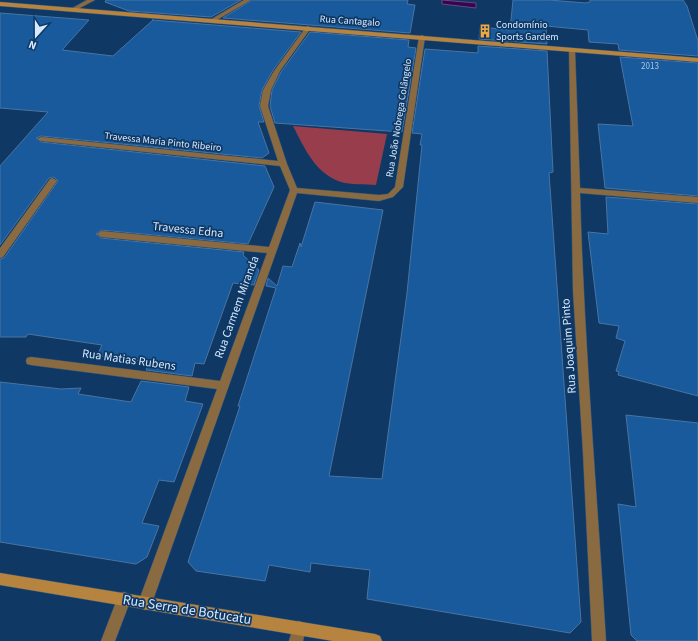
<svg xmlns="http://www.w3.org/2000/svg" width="698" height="641" font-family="'Source Sans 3',sans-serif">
<rect width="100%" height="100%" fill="#0f3964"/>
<path fill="#973d4c" d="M293,126l94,8 -11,51c-11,-1 -25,0 -35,-3 -26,-9 -36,-33 -48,-56z"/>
<path fill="#38044e" stroke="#684983" d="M442,0l34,3v5l-34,-4z"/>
<g fill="#185a9b" stroke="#4a74a3">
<path d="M106,0h135l-30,17 -82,-6 -24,-9z"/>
<path d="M252,0h156l-1,4 8,1 -5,28 -187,-15z"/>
<path d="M513,0h36l37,3 4,-1v-2h93l4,6 11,35v15l-79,-6 -1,-6 -29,-2 -1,-12 -42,-4 1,18 -68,-5 1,-12 30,3z"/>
<path d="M0,13l89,7 -27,30 51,6 40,-36h-1l149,12 -28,38 -11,20 -3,16 5,16h-6l11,31 -7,5 -221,-22 -5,2 5,4 224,24 9,21 -26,57 -147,-14 -5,4 5,4 143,14 -1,3 16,15 -5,15 -21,-2 -29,81 -9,-1 -3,13 -46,-6 4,-8 -53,-6 5,-11 -74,-11 -2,3h-26v-78l4,-1 54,-77 -4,-4 -5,1 -49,67v-79l48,-54 -48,-4z"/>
<path d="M310,32l99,8 -1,7 8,1 -14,84 -127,-9 -5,-17 2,-16 9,-18z"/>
<path d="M478,46l69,5 6,121 -4,1 32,449 -11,11 -203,-34 3,-29 -59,-7 -1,9 -41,-7 -4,16 -69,-10 -8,-9 52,-156h-2l38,-118 -10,-2 2,-8 9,8 6,-20 9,1 8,-24 1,4 14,-45 68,8 -54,266 53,3 25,-186 15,-148h-2l2,-11 -10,-1 13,-84 53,4z"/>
<path d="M620,57l78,6v133l-93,-8 -7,-64 35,2z"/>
<path d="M606,197l92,7v192l-80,-21 1,-3 -3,-1 9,-30 -9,-3 3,-12 -20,-3 -11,-91 20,2z"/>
<path d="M141,381l48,6 -4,14 18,3 -29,78 -15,-2 -17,43 17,3 -12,31 -11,7 -136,-22v-160l61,7 20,-1 -3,6 53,8z"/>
<path d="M626,415l72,8v218h-61l-6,-6 -13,-131 18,3z"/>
</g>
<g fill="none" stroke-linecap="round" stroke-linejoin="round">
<g stroke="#2f557d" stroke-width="1">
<path id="lane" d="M124,592l5,2 2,5 -16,42h-14l18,-47z"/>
</g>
<g stroke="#2f557d" stroke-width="1">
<g id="street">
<path d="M87,0h8l-21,11 -5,-1z"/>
<path d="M244,0h7l-36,21 -5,-1z"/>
<path d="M308,26l3,2 -31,43 -9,19 -3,16 19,58 10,24 82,7 9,-1 7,-7 24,-150 3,-2 3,2 -22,150 -10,10 -14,4 -82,-8 -145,410 -2,5 -5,2 -5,-2 -2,-5 79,-214 -186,-24 -4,-1 -1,-3 1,-3 4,-1 189,24 47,-128 -166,-16 -4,-3 4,-3 168,16 21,-57 -10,-24 -239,-25 -4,-2 4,-2 237,24 -18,-55 3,-16 11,-19 32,-44z"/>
<path d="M572,48l3,2 5,138 118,9v6l-118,-10c4,149 17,299 26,448h-14l-9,-188 -10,-162 -4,-241z"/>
<path d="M53,178l4,3 -54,76 -3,1v-10l50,-69z"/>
<path d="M299,621l5,2 2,5 -3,13h-14l5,-18z"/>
</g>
</g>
<g stroke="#2f557d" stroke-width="1">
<g id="secondary">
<path d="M0,2l698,56v4l-698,-56z"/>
<path d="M0,573l375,61 5,2 2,5h-49l-333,-56z"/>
</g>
</g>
<use href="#lane" fill="#896a41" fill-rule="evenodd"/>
<use href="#street" fill="#896a41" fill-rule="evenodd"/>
<use href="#secondary" fill="#b78440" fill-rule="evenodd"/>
</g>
<defs>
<g id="building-bare" transform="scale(1.08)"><path d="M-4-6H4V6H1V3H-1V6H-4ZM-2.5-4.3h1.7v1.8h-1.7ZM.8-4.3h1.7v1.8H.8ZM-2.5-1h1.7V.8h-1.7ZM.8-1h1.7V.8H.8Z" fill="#efa73e" stroke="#0f3964" stroke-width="2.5" paint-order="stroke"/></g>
</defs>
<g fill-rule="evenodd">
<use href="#building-bare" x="485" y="31"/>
</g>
<g text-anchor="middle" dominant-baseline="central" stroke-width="3.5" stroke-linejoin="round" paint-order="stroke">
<g font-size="9" fill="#a7c5e6">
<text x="650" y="66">2013</text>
</g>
<g font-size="10" fill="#d7e9ff" stroke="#0f3964">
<text transform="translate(350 21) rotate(4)">Rua Cantagalo</text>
<text transform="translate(399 118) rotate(-81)">Rua João Nobrega Colângelo</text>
<text transform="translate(163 142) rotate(6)">Travessa Maria Pinto Ribeiro</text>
</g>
<g font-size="10" fill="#d7e9ff" stroke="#0f3964" text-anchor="start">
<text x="496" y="25">Condomínio<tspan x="496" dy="12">Sports Gardem</tspan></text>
</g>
<g font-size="12" fill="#d7e9ff" stroke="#0f3964">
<text transform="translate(188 230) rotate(6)">Travessa Edna</text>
<text transform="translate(237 307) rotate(-70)">Rua Carmem Miranda</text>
<text transform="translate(569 346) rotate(-94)">Rua Joaquim Pinto</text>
<text transform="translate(129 360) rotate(8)">Rua Matias Rubens</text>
</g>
<g font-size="14" fill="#d7e9ff" stroke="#0f3964">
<text transform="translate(187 610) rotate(9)">Rua Serra de Botucatu</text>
</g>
</g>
<g transform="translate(36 36) rotate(201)" stroke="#0f3964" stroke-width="3" paint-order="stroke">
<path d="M0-3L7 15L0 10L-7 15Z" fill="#d7e9ff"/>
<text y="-6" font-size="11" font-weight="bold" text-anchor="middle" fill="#d7e9ff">N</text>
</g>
</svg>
